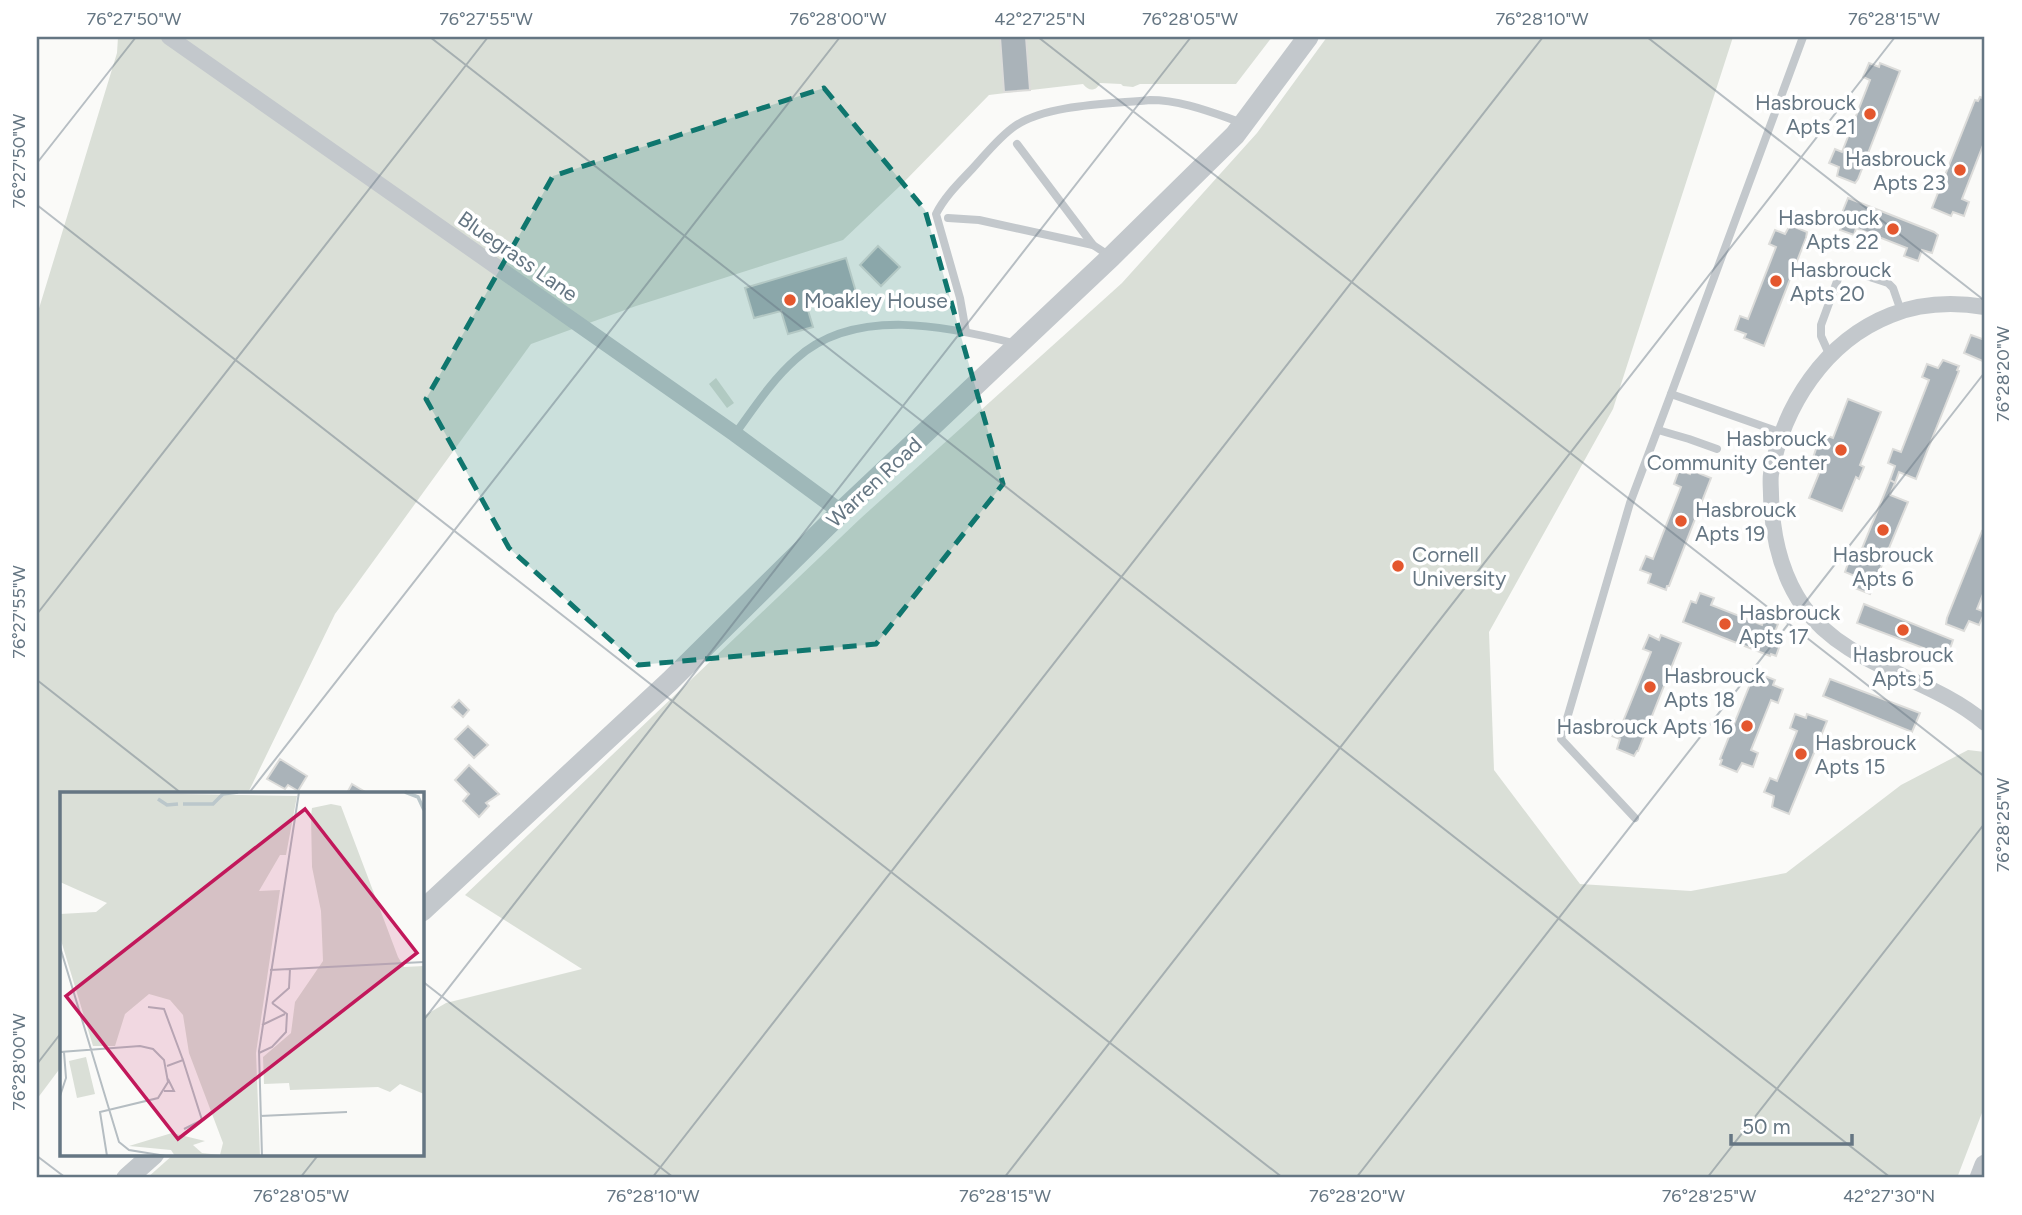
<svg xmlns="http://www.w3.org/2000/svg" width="2022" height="1215" font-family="Figtree,sans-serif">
<rect width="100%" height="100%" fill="#fafaf8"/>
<g fill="#dadfd7">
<path d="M118,37h1154l-36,47h-96l-7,3 -10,-1 -2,-2 -21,-1c-4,9 -12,8 -17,1l-94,11 -88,90 -58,55 -207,66 -105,38 -196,270 -87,179h-187v274l-24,32v-784l80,-262z"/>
<path d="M1327,37h406l-120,372 -124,223 5,138 86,114 111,7 95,-18 115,-88 67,-35 17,2v353l-28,73h-1810l27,-24h248v-137l24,-14 136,-34 -117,-74 396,-377 261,-235 135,-150z"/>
<path d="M716,378l18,25 -7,5 -18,-24z"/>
</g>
<g fill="#aab3b9" stroke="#dcdcda" stroke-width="2">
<path d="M1000,37h26l4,53 -26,2z"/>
<path d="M1869,63l10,4 1,-4 20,8 -42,108 -3,4 -18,-7 2,-9 -10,-4 6,-14 7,3 28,-72 -7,-3z"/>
<path d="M1980,97l5,2v41l-23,59 7,3 -5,14 -11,-4 -2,4 -19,-8 43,-108 3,1z"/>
<path d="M1848,198l86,34 4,3 -6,18 -10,-3 -4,11 -14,-5 3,-8 -51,-20 -2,7 -14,-5 4,-10 -4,-2z"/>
<path d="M1790,225l17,7 -1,6 -42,108 -20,-8 2,-4 -11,-4 5,-14 8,3 28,-72 -7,-3 6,-14 10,4z"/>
<path d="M878,246l22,21 -19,19 -21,-21z"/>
<path d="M846,258l10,34 -49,15 6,20 -25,7 -7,-23 -27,7 -9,-30z"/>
<path d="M1971,335l14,5v22l-21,-9z"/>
<path d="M1943,360l16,6 -2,4 2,1 -43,108 -17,-7 -4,11 -5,-3 5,-14 -7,-3 5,-14 8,3 28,-72 -7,-3 5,-13 11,4z"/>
<path d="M1848,399l33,13 -21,53 4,2 -5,12 -3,-2 -14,34 -33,-13 11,-27 -10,-4 8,-24h2l3,-9 10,4z"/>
<path d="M1679,470l11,4 1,-4 20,8 -42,108h-2l-1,4 -18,-7 3,-9 -11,-4 6,-14 7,3 28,-72 -7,-3z"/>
<path d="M1890,480l5,3 -5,12 18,7 -38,92 -18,-7 3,-11 -10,-4 5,-14 7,3z"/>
<path d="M1982,531l3,1v57l-8,20 8,3 -6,13 -10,-4 -5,10 -18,-7 1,-6z"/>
<path d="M1700,593l14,5 -3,7 51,20 2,-7 14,6 -4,10 8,5 -6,17 -5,-2 -1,2 -87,-34 8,-21 5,2z"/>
<path d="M1864,604l89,36 -6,17 -90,-34z"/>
<path d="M1649,635l10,5 2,-5 20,8 -43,108h-1l-3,5 -17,-7 3,-10 -11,-4 6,-14 7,3 29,-72 -8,-3z"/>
<path d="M1755,672l20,8 -2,5 10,4 -5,14 -7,-3 -20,50 7,3 -5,14 -11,-4 -5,9 -17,-7 2,-5 -2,-1z"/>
<path d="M1830,679l90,34 -8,19 -89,-36z"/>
<path d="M459,700l10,10 -6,7 -11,-10z"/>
<path d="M1795,714l11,4 1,-4 20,7 -38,93 -17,-7 2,-11 -10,-4 6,-14 7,3 20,-50 -7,-3z"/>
<path d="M468,726l20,19 -14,13 -19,-19z"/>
<path d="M280,759l27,17 -9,15 -10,-6 -3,4 -18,-10z"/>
<path d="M469,765l30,29 -13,9 3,3 -10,11 -16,-16 6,-7 -14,-14z"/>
<path d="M352,784l15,9h-20z"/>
</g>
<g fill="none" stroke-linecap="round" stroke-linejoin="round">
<g stroke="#c3c8cc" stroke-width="8">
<path d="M1017,144l76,101"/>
<path d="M948,218l31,2 114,25 17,11"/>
<path d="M966,332l-6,-34 -24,-84c9,-18 24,-32 37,-46 13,-14 26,-31 42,-42 33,-22 96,-22 135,-26 32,0 63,13 93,23"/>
<path d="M1830,356l-9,-20v-11l18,-49 9,-6 40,13 5,5 8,23"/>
<path d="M1658,430l31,9 28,10"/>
<path d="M1782,433l-111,-39 132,-357"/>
<path d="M735,434c19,-26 37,-54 61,-75 58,-53 152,-33 221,-15"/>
<path d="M1635,818l-74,-79 69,-236 41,-109"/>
</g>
<g stroke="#c3c8cc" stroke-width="16">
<path d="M169,37l566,397 106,78"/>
<path d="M1985,307c-31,-5 -64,-4 -94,8 -66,26 -108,91 -120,159 -1,6 0,14 0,21 1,40 9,78 32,111 44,62 126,69 182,117"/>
</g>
<g stroke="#c3c8cc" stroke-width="21">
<path d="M422,911l248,-230 171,-169 270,-255 124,-122 73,-98"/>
<path d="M127,1178l27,-24"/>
<path d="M1980,1178l5,-13"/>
</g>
</g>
<path fill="#0f766e" fill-opacity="0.2" stroke="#0f766e" stroke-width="5" stroke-dasharray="14 9" stroke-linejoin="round" d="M824,88l101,122 78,274 -127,160 -238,21 -129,-117 -83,-149 127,-223z"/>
<path fill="none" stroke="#657683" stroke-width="2" stroke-opacity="0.45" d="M430,37l1461,1141M1038,37l947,740M1647,37l338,264M37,163l99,-126M37,205l1246,973M37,614l451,-577M37,680l144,113M249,793l591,-756M422,981l252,197M422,1022l769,-985M37,1064l24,-31M37,1156l29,22M300,1178l19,-24M652,1178l891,-1141M1004,1178l891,-1141M1356,1178l629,-806M1707,1178l278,-355"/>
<g fill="#e4572e" stroke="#fff" stroke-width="2.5">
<circle cx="1870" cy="114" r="7"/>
<circle cx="1960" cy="170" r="7"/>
<circle cx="1893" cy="229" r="7"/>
<circle cx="1776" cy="281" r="7"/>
<circle cx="790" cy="300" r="7"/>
<circle cx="1841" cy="450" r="7"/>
<circle cx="1681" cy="521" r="7"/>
<circle cx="1883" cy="530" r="7"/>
<circle cx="1398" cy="566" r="7"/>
<circle cx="1725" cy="624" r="7"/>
<circle cx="1903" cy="630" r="7"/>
<circle cx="1650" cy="687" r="7"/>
<circle cx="1747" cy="726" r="7"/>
<circle cx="1801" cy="754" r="7"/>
</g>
<g text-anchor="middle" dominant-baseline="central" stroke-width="7" stroke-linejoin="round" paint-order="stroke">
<g font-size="21" fill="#657683" stroke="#fff" text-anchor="start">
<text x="1856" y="102" text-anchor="end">Hasbrouck<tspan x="1856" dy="24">Apts 21</tspan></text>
<text x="1946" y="158" text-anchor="end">Hasbrouck<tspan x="1946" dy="24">Apts 23</tspan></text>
<text x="1879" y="217" text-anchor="end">Hasbrouck<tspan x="1879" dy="24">Apts 22</tspan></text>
<text x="1790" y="269">Hasbrouck<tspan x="1790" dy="24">Apts 20</tspan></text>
<text x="804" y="300">Moakley House</text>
<text x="1827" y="438" text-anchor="end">Hasbrouck<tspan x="1827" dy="24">Community Center</tspan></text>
<text x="1695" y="509">Hasbrouck<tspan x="1695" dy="24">Apts 19</tspan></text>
<text x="1412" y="554">Cornell<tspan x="1412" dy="24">University</tspan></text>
<text x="1883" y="554" text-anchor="middle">Hasbrouck<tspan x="1883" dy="24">Apts 6</tspan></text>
<text x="1739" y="612">Hasbrouck<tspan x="1739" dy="24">Apts 17</tspan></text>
<text x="1903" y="654" text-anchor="middle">Hasbrouck<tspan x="1903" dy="24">Apts 5</tspan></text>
<text x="1664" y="675">Hasbrouck<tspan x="1664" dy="24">Apts 18</tspan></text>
<text x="1733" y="726" text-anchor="end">Hasbrouck Apts 16</text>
<text x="1815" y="742">Hasbrouck<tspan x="1815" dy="24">Apts 15</tspan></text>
</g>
<g font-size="21" fill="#657683" stroke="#fff">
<text transform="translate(518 256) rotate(35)">Bluegrass Lane</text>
<text transform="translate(874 482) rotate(-43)">Warren Road</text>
</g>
</g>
<g transform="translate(60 792)">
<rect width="364" height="364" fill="#fafaf8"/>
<path d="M0,0l237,4 -11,59h-6l-21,36 21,-1 -24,163 4,103h-85l-4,-6 -42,-4 43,-13 33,8 -12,4 9,8 18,2 3,-12 -34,-90 -6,-38 -13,-15 -21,-6 -24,20 -10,32h-22l-33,-109v-23l36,-2 11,-9 -47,-21zM271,12l10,2 57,151 6,10 20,-1v128l-24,-10 -10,8 -12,-5 -88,3 -1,-7 -25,1 -1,-27 28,-24 4,-31 28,-41 -2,-50 -9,-44 -1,-51 1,-8zM26,265l9,37 -18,4 -8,-37z" fill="#dadfd7"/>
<path fill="none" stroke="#bbc7cb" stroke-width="3.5" d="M345,0l13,5 6,13M98,7l9,6 11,-1M123,12h30l10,-10 15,-2"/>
<path fill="none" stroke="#b5bdc2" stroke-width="2" d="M0,155l59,195 10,8 37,6M210,178l154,-8M212,211l17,-15 1,-19M88,215l16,2 19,51M202,233l23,-11M0,260l80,-6 13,3 11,11 4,22 -10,16 -58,14 7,44M199,261l13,-6 14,-15 1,-18 -15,-11M107,274l16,-6 19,60 -18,9M104,299h10l-6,-12M0,304l6,-18 -2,-26M200,324l87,-4M202,364l-3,-105 40,-259"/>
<path fill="#c2185b" fill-opacity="0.15" stroke="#c2185b" stroke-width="3.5" d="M245,17l112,144 -239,186 -112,-143z"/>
<rect width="364" height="364" fill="none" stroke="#657683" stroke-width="3.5"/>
</g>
<rect width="2022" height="1215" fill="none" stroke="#ffffff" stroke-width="77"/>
<path d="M1731 1134v10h121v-10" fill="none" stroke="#657683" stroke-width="3.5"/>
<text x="1742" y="1134" font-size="21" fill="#657683" stroke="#ffffff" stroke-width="5" paint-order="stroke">50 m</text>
<rect x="38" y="38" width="1945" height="1138" fill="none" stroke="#657683" stroke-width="2.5"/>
<g font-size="18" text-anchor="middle" fill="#657683">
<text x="134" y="25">76°27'50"W</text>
<text x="486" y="25">76°27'55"W</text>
<text x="838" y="25">76°28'00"W</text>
<text x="1040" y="25">42°27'25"N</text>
<text x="1190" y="25">76°28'05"W</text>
<text x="1542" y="25">76°28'10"W</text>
<text x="1894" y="25">76°28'15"W</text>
<text transform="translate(19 161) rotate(-90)" y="6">76°27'50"W</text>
<text transform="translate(2003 374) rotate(-90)" y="6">76°28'20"W</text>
<text transform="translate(19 612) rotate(-90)" y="6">76°27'55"W</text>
<text transform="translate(2003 825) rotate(-90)" y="6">76°28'25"W</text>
<text transform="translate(19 1062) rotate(-90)" y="6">76°28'00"W</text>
<text x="301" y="1202">76°28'05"W</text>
<text x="653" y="1202">76°28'10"W</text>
<text x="1005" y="1202">76°28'15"W</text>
<text x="1357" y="1202">76°28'20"W</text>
<text x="1709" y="1202">76°28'25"W</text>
<text x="1889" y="1202">42°27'30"N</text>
</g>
</svg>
